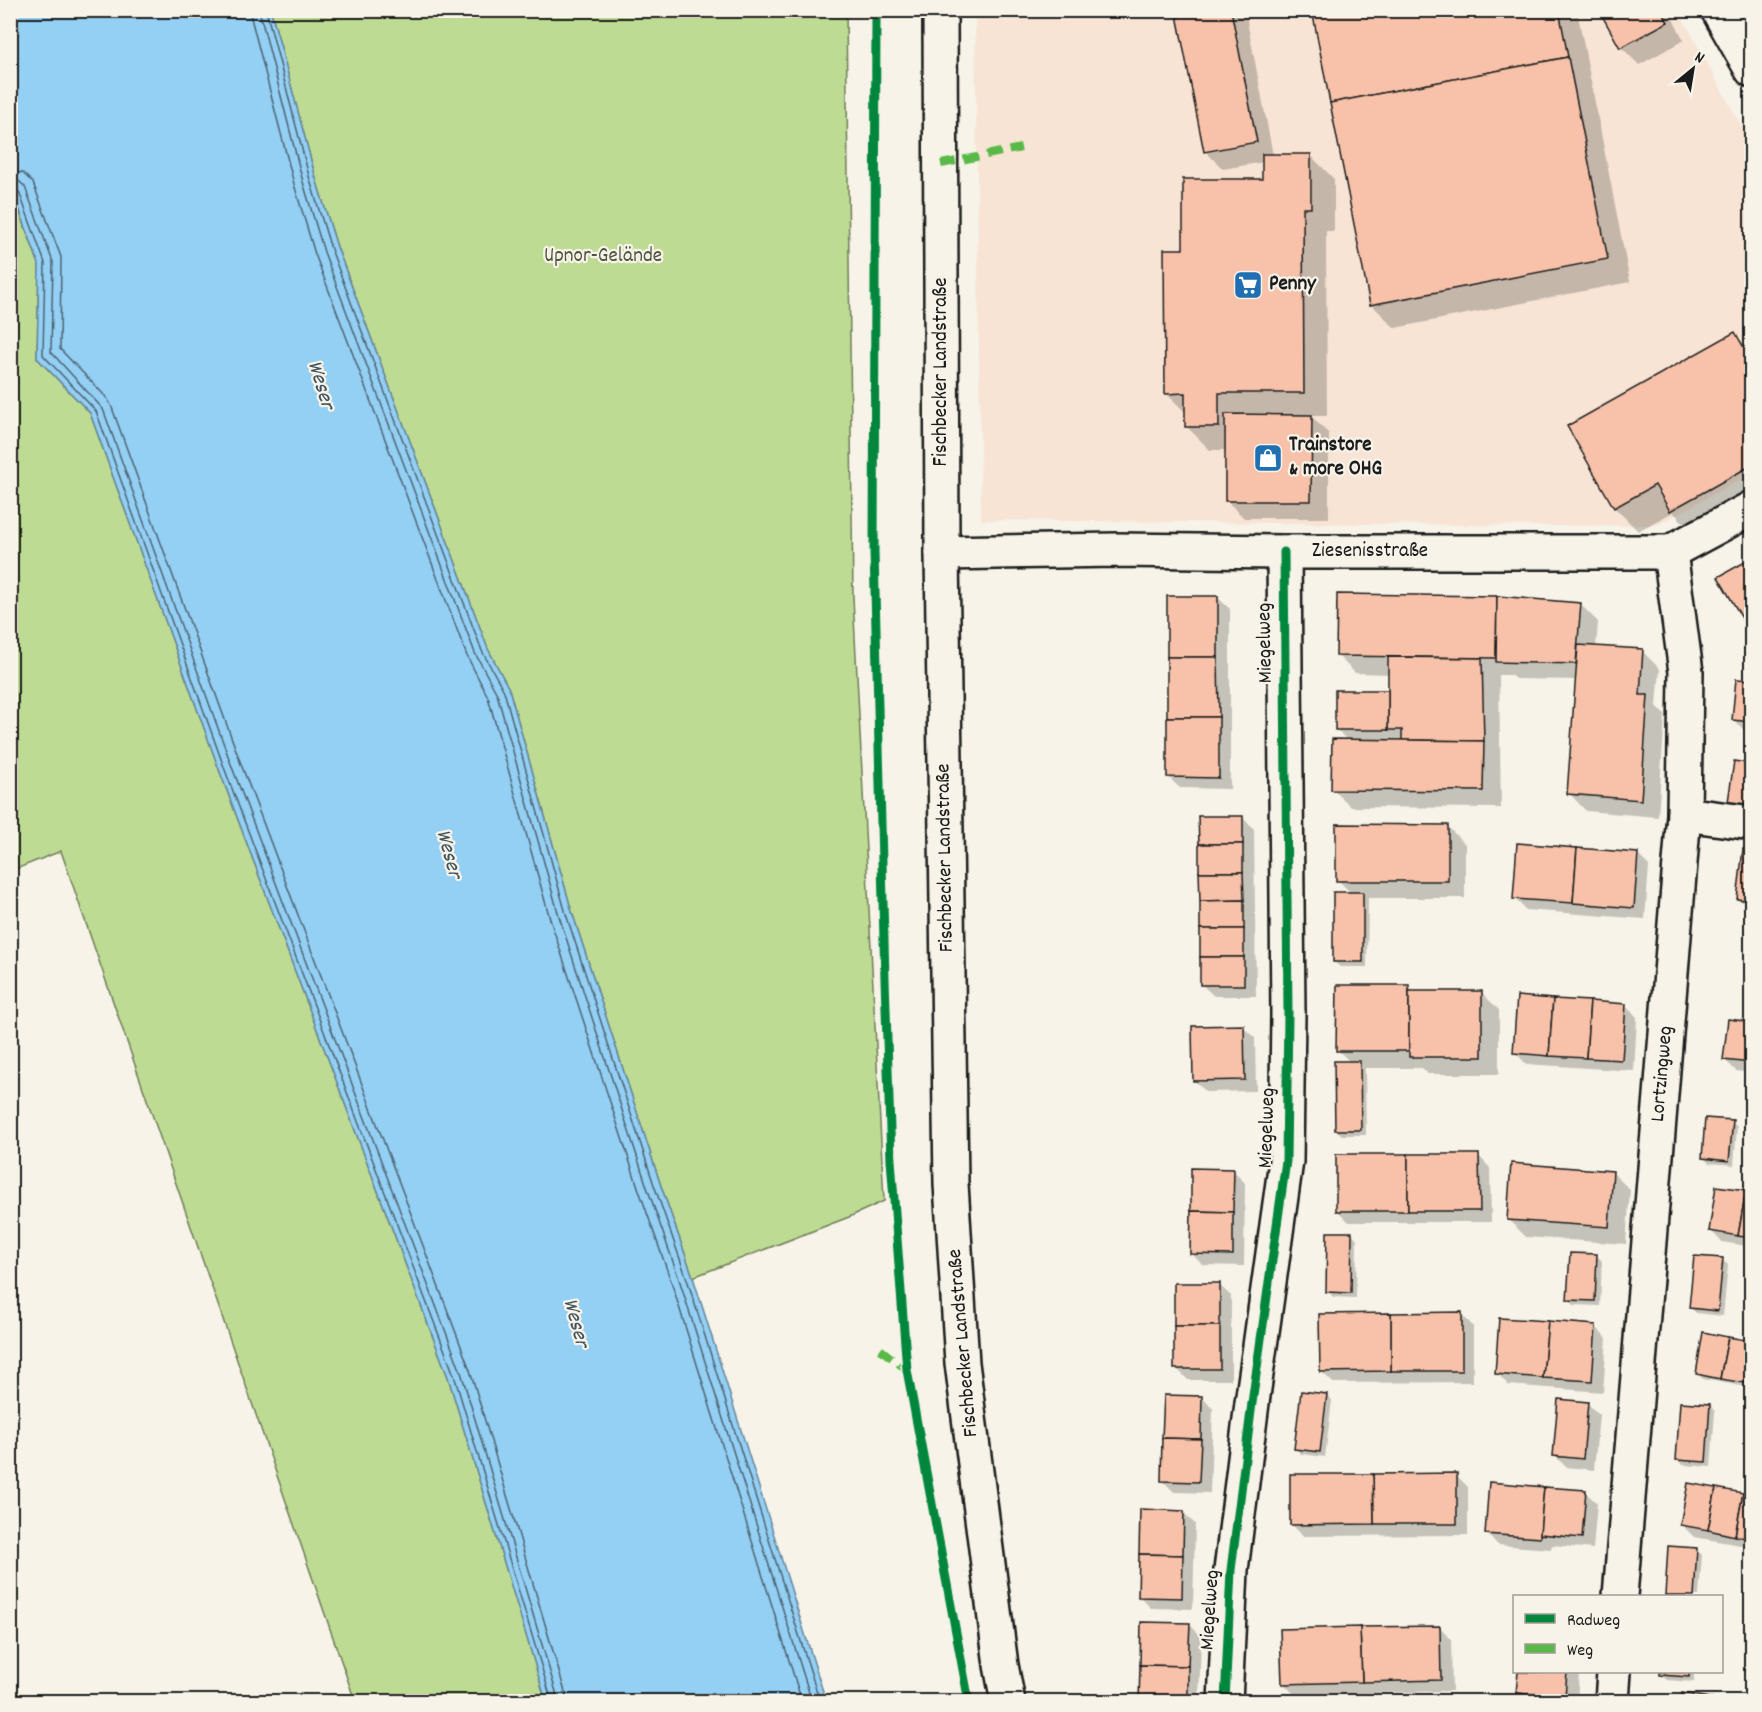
<svg xmlns="http://www.w3.org/2000/svg" width="1762" height="1712" font-family="Dekko,sans-serif">
<rect width="100%" height="100%" fill="#f7f3e8"/>
<filter id="ink" filterUnits="userSpaceOnUse"><feTurbulence type="fractalNoise" baseFrequency=".0167" numOctaves="2"/><feDisplacementMap in="SourceGraphic" scale="12" xChannelSelector="R" yChannelSelector="G"/><feConvolveMatrix kernelMatrix="1 2 1 2 8 2 1 2 1" color-interpolation-filters="sRGB"/></filter>
<g filter="url(#ink)">
<path fill="#f7e4d5" d="M975,11h704l72,133v330l-94,51 -101,1 -575,-6z"/>
<g fill="#bedb93" stroke="#6d7c58" stroke-width="1.5">
<path d="M271,11h575l7,587 31,603 -35,16 -156,60 -33,-94 -88,-271 -63,-223 -21,-40 -151,-402 -21,-68z"/>
<path d="M10,186l29,78 -2,94 53,55 130,359 228,605 98,324h-191l-294,-850 -50,20z"/>
</g>
<path fill="#94cff4" stroke="#64879e" stroke-width="1.5" d="M11,10l260,1 45,168 21,68 151,402 21,40 63,223 88,271 33,94 133,424h-280l-98,-324 -228,-605 -130,-359 -53,-55 2,-94 -28,-78z"/>
<g fill="#0003">
<path d="M1178,10h67l28,145h37l24,24v52h-8l1,185h-16l18,18v84h-85l-18,-18v-50h-16l-24,-24v-13l-20,-20 19,-143 79,-69v-19l-41,7 -18,-18z"/>
<path d="M1314,10h263l53,272 -235,46 -24,-24z"/>
<path d="M1601,10h67l16,30 -45,25 -18,-18z"/>
<path d="M1734,334l18,17v150l-58,32 -21,-21 -35,19 -23,-23 -46,-81z"/>
<path d="M1752,560v66l-8,-7z"/>
<path d="M1218,598l12,11v180l-50,-1 -12,-11z"/>
<path d="M1496,598l84,6 18,18 -2,26 46,3 18,18 -3,37 8,9 -7,102 -72,-6 -17,-18 8,-113 -62,-1 -4,-4h-12l2,133 -150,-1 -18,-18 14,-49 -11,-11 53,-38v-17l-34,-1 -17,-17z"/>
<path d="M1752,682v56l-18,-18z"/>
<path d="M1242,817l12,12 2,167h-42l-12,-11z"/>
<path d="M1447,826l18,18v54h-97l-1,69h-27l-6,-5 17,-69 -13,-13z"/>
<path d="M1752,851v59l-14,-12z"/>
<path d="M1637,854l12,12 -4,53 -119,-9 -12,-12z"/>
<path d="M1409,987l6,6h67l17,17v64h-71l-6,-6h-57l1,67h-24l-6,-5 15,-67 -13,-13z"/>
<path d="M1625,1005l12,12 -3,54 -108,-7 -11,-12z"/>
<path d="M1752,1023v50l-16,-2 -12,-12z"/>
<path d="M1243,1027l12,11 1,53 -50,1 -12,-12z"/>
<path d="M1732,1122l5,5 -3,38 -25,-2 -5,-5z"/>
<path d="M1479,1156l11,12 1,54h-142l-12,-12z"/>
<path d="M1234,1171l11,12 -1,83 -41,-1 -12,-12z"/>
<path d="M1612,1172l18,18 -4,54 -100,-7 -18,-18z"/>
<path d="M1752,1193v54l-30,-5 -12,-12z"/>
<path d="M1352,1233l5,6 -1,59 -23,-1 -5,-6z"/>
<path d="M1597,1256l5,5 -2,45 -26,-1 -5,-6z"/>
<path d="M1722,1260l6,5 -5,51 -27,-3 -5,-5z"/>
<path d="M1219,1285l12,11v84h-43l-12,-12z"/>
<path d="M1461,1314l12,12v56l-140,1 -11,-11z"/>
<path d="M1596,1327l11,11 -4,54 -95,-7 -11,-12z"/>
<path d="M1752,1343v45l-49,-9 -6,-6z"/>
<path d="M1327,1395l5,5 -7,57 -24,-3 -5,-6z"/>
<path d="M1202,1397l11,12 -3,84 -36,-1 -12,-12z"/>
<path d="M1587,1403l12,12 -5,55 -28,-3 -12,-12z"/>
<path d="M1710,1405l5,6 -4,56 -28,-2 -6,-5z"/>
<path d="M1456,1475l12,12v48l-165,1 -12,-12z"/>
<path d="M1585,1492l12,11 -4,46 -41,-4 -1,4 -53,-4 -12,-12z"/>
<path d="M1752,1496v51l-58,-10 -12,-12z"/>
<path d="M1183,1512l12,12 -2,85 -42,-1 -12,-12z"/>
<path d="M1669,1547l27,2 6,6 -3,41h-33z"/>
<path d="M1189,1624l12,12 -2,66h-58z"/>
<path d="M1440,1627l11,12 1,52 -157,4 -12,-12z"/>
<path d="M1520,1672h59l-2,30h-60z"/>
<path d="M1661,1672h33v10l-27,-2 -6,-5z"/>
</g>
<g fill="none" stroke-linecap="round" stroke-linejoin="round">
<g stroke="#4c6472" stroke-width="1.5">
<path d="M249,10l45,174 21,70 152,402 21,41 62,222 89,271 33,94 130,418"/>
<path d="M259,10l44,172 21,70 151,401 22,41 62,222 88,271 33,95 132,420"/>
<path d="M266,10l44,170 21,69 151,402 22,40 62,223 88,271 33,94 133,423"/>
<path d="M10,171l13,2 10,10 28,74 -1,92 47,49 4,7 130,359 229,606 98,332"/>
<path d="M10,180l9,1 6,6 28,75 -2,90 52,57 129,358 229,605 98,330"/>
<path d="M10,187l5,1 4,4 26,71 -2,92 53,56 129,359 229,605 98,327"/>
</g>
</g>
<g fill="#f7c2a9" stroke="#1c1c1c" stroke-width="1.5">
<path d="M1176,10h55l26,132 -53,10z"/>
<path d="M1312,10h247l9,47 -238,46z"/>
<path d="M1599,10h62l7,12 -48,26z"/>
<path d="M1568,57l40,202 -238,46 -40,-202z"/>
<path d="M1262,154h49v54h-8l1,185h-85v34h-34v-34l-20,1 -1,-145h19v-70h79z"/>
<path d="M1735,332l17,30v103l-82,46 -15,-26 -41,23 -47,-82z"/>
<path d="M1225,414l87,1 -1,86h-86z"/>
<path d="M1752,558v56l-9,6 -25,-43z"/>
<path d="M1337,594l160,2 -1,62 -160,-2z"/>
<rect x="1167" y="596" width="51" height="61"/>
<path d="M1497,596l84,7 -5,61 -80,-2z"/>
<path d="M1578,645l65,4 -3,46h8l-7,105 -74,-6z"/>
<path d="M1167,657h51l1,60h-52z"/>
<path d="M1388,657l94,1 2,83 -82,-1v-10h-14z"/>
<path d="M1736,679l16,1v42l-20,-2z"/>
<rect x="1335" y="690" width="53" height="40"/>
<path d="M1167,717h52v61l-52,-1z"/>
<path d="M1332,739l152,2 -1,50 -152,-1z"/>
<path d="M1734,761l18,3v42l-24,-4z"/>
<path d="M1198,816h45v28h-44z"/>
<path d="M1336,824l112,1v56h-112z"/>
<path d="M1517,843l60,5 -4,55 -60,-4z"/>
<rect x="1199" y="844" width="44" height="28"/>
<path d="M1577,848l61,5 -4,55 -61,-5z"/>
<path d="M1743,849l9,1v51l-15,-2z"/>
<path d="M1199,872h44l1,28 -44,1z"/>
<rect x="1333" y="892" width="30" height="70"/>
<path d="M1244,900v29h-44v-28z"/>
<rect x="1200" y="929" width="44" height="28"/>
<rect x="1200" y="957" width="44" height="28"/>
<path d="M1337,985h72v66h-73z"/>
<rect x="1409" y="991" width="73" height="66"/>
<path d="M1517,996l36,3 -4,57 -36,-3z"/>
<path d="M1553,999l37,2 -4,57 -37,-2z"/>
<path d="M1590,1001l36,3 -4,56 -36,-2z"/>
<path d="M1728,1019l24,3v41l-29,-3z"/>
<path d="M1244,1025l1,55 -52,1 -1,-55z"/>
<path d="M1334,1061h26l1,69h-26z"/>
<path d="M1705,1118l28,2 -4,41 -27,-3z"/>
<rect x="1336" y="1154" width="72" height="57"/>
<path d="M1408,1154h71l1,57h-72z"/>
<path d="M1511,1163l102,8 -4,56 -102,-7z"/>
<path d="M1191,1168l43,1 -1,43 -42,-1z"/>
<path d="M1716,1186l30,4 -8,46 -29,-5z"/>
<path d="M1746,1190l6,1v47l-14,-2z"/>
<path d="M1191,1211l42,1v43l-43,-1z"/>
<path d="M1327,1232h25l-1,61 -25,-1z"/>
<path d="M1570,1253l27,1 -2,47 -28,-1z"/>
<path d="M1694,1256l29,2 -5,53 -29,-3z"/>
<rect x="1174" y="1283" width="46" height="43"/>
<path d="M1462,1312v59h-71v-58z"/>
<path d="M1391,1313v58l-71,1 -1,-58z"/>
<path d="M1499,1318l49,3 -5,57 -48,-4z"/>
<path d="M1548,1321l48,4 -4,56 -49,-3z"/>
<rect x="1174" y="1326" width="46" height="43"/>
<path d="M1703,1332l25,5 -8,42 -24,-5z"/>
<path d="M1728,1337l24,4 -7,42 -25,-4z"/>
<path d="M1752,1348v36l-7,-1z"/>
<path d="M1301,1391l26,3 -7,58 -26,-3z"/>
<path d="M1164,1395l38,1 -1,43 -39,-1z"/>
<path d="M1558,1399l30,3 -5,57 -30,-3z"/>
<path d="M1680,1402l30,2 -4,58 -30,-2z"/>
<path d="M1162,1438l39,1 -2,43 -38,-1z"/>
<path d="M1457,1473v51h-83l-1,-50z"/>
<path d="M1290,1474h83l1,50 -84,1z"/>
<path d="M1489,1482l55,5 -4,51 -55,-4z"/>
<path d="M1688,1483l28,5 -8,42 -28,-5z"/>
<path d="M1544,1487l42,3 -4,48 -42,-4z"/>
<path d="M1716,1488l27,5 -8,43 -27,-6z"/>
<path d="M1743,1493l9,2v44l-17,-3z"/>
<path d="M1140,1509l44,2 -1,44 -44,-1z"/>
<path d="M1668,1546l29,2 -3,48h-29z"/>
<path d="M1139,1554l44,1 -1,43 -44,-1z"/>
<path d="M1141,1622l49,1 -2,43 -48,-1z"/>
<path d="M1440,1626l1,54 -79,2 -2,-55z"/>
<path d="M1360,1627l2,55 -80,2 -2,-55z"/>
<path d="M1140,1665l48,1v36h-49z"/>
<path d="M1518,1672h49l-2,25 -49,-4z"/>
<path d="M1660,1672h29v5l-29,-2z"/>
<path d="M1516,1693l49,4 -1,5h-48z"/>
<path d="M1682,1693l49,9h-50z"/>
</g>
<g fill="none" stroke-linecap="round" stroke-linejoin="round">
<g stroke="#1c1c1c" stroke-width="38">
<g id="street">
<path d="M1718,10l34,60"/>
<path d="M942,553l175,-3 167,2h386l82,-44"/>
<path d="M1684,814l68,9"/>
<path d="M1620,1596l64,-782 2,-142 -16,-120"/>
<path d="M1225,1702l6,-132 21,-167 34,-242 2,-147 -4,-462"/>
<path d="M1612,1702l2,-30"/>
</g>
</g>
<g stroke="#1c1c1c" stroke-width="38">
<path id="primary" d="M940,10l2,543 9,631 11,179 39,302 7,37"/>
</g>
<use href="#street" stroke="#f7f3e8" stroke-width="33"/>
<use href="#primary" stroke="#f7f3e8" stroke-width="33"/>
<g stroke="#58b947" stroke-width="8" stroke-dasharray="15 8" stroke-linecap="butt">
<path d="M941,164l80,-16"/>
<path d="M880,1349l27,21"/>
</g>
<g stroke="#f7f3e8" stroke-width="13">
<g id="cycleway">
<path d="M876,10l-2,542 11,427 6,181 16,210 62,332"/>
<path d="M1225,1702l6,-132 21,-167 34,-242 2,-147 -4,-462"/>
</g>
</g>
<use href="#cycleway" stroke="#00873e" stroke-width="9"/>
</g>
</g>
<defs>
<g id="supermarket-square" transform="scale(1.5)"><rect x="-9" y="-9" width="18" height="18" rx="4" fill="#1f6fb2" stroke="#f7f3e8"/><path d="M-6-5.5h2.5l.6 2H6L4.5 2H-2.5L-4.4-4H-6ZM-1.5 3.2a1.3 1.3 0 1 0 .1 0ZM3 3.2a1.3 1.3 0 1 0 .1 0Z" fill="#fff"/></g>
<g id="shop-square" transform="scale(1.5)"><rect x="-9" y="-9" width="18" height="18" rx="4" fill="#1f6fb2" stroke="#f7f3e8"/><path d="M-5-2.5h2.3a2.7 3.5 0 0 1 5.4 0H5L5.5 6h-11ZM-1.5-2.5h3a1.5 2.3 0 0 0-3 0Z" fill="#fff"/></g>
</defs>
<g fill-rule="evenodd">
<use href="#supermarket-square" x="1248" y="285"/>
<use href="#shop-square" x="1268" y="458"/>
</g>
<g text-anchor="middle" dominant-baseline="central" stroke-width="4.5" stroke-linejoin="round" paint-order="stroke">
<g font-size="21" fill="#4d5540" stroke="#f7f3e8">
<text x="603" y="257">Upnor-Gelände</text>
</g>
<g font-size="21" font-weight="bold" fill="#1c1c1c" stroke="#f7f3e8" text-anchor="start">
<text x="1269" y="285">Penny</text>
<text x="1289" y="446">Trainstore<tspan x="1289" dy="24">&amp; more OHG</tspan></text>
</g>
<g font-size="21" fill="#1c1c1c" stroke="#f7f3e8">
<text transform="translate(942 372) rotate(-90)">Fischbecker Landstraße</text>
<text x="1370" y="552">Ziesenisstraße</text>
<text transform="translate(1266 643) rotate(-91)">Miegelweg</text>
<text transform="translate(946 858) rotate(-91)">Fischbecker Landstraße</text>
<text transform="translate(1663 1074) rotate(-85)">Lortzingweg</text>
<text transform="translate(1268 1128) rotate(-88)">Miegelweg</text>
<text transform="translate(964 1343) rotate(-95)">Fischbecker Landstraße</text>
<text transform="translate(1211 1610) rotate(-86)">Miegelweg</text>
</g>
<g font-size="22" font-style="italic" fill="#40525d" stroke="#f7f3e8">
<text transform="translate(320 385) rotate(73)">Weser</text>
<text transform="translate(448 854) rotate(75)">Weser</text>
<text transform="translate(575 1323) rotate(75)">Weser</text>
</g>
</g>
<rect width="1762" height="1712" fill="none" stroke="#f7f3e8" stroke-width="36"/>
<rect x="18" y="18" width="1726" height="1676" fill="none" stroke="#1c1c1c" stroke-width="2" filter="url(#ink)"/>
<rect x="1513" y="1595" width="210" height="78" fill="#f7f3e8" stroke="#9f9d96" stroke-width="1.5"/>
<rect x="1525" y="1614" width="30" height="9" fill="#00873e" stroke="#9f9d96" stroke-width="1.5"/>
<text x="1567" y="1625" font-size="18" fill="#1c1c1c">Radweg</text>
<rect x="1525" y="1644" width="30" height="9" fill="#58b947" stroke="#9f9d96" stroke-width="1.5"/>
<text x="1567" y="1655" font-size="18" fill="#1c1c1c">Weg</text>
<g transform="translate(1693 69) rotate(30)" stroke="#f7f3e8" stroke-width="4.5" paint-order="stroke">
<path d="M0-4.5L10 22L0 15L-10 22Z" fill="#1c1c1c"/>
<text y="-9" font-size="16" font-weight="bold" text-anchor="middle" fill="#1c1c1c">N</text>
</g>
</svg>
